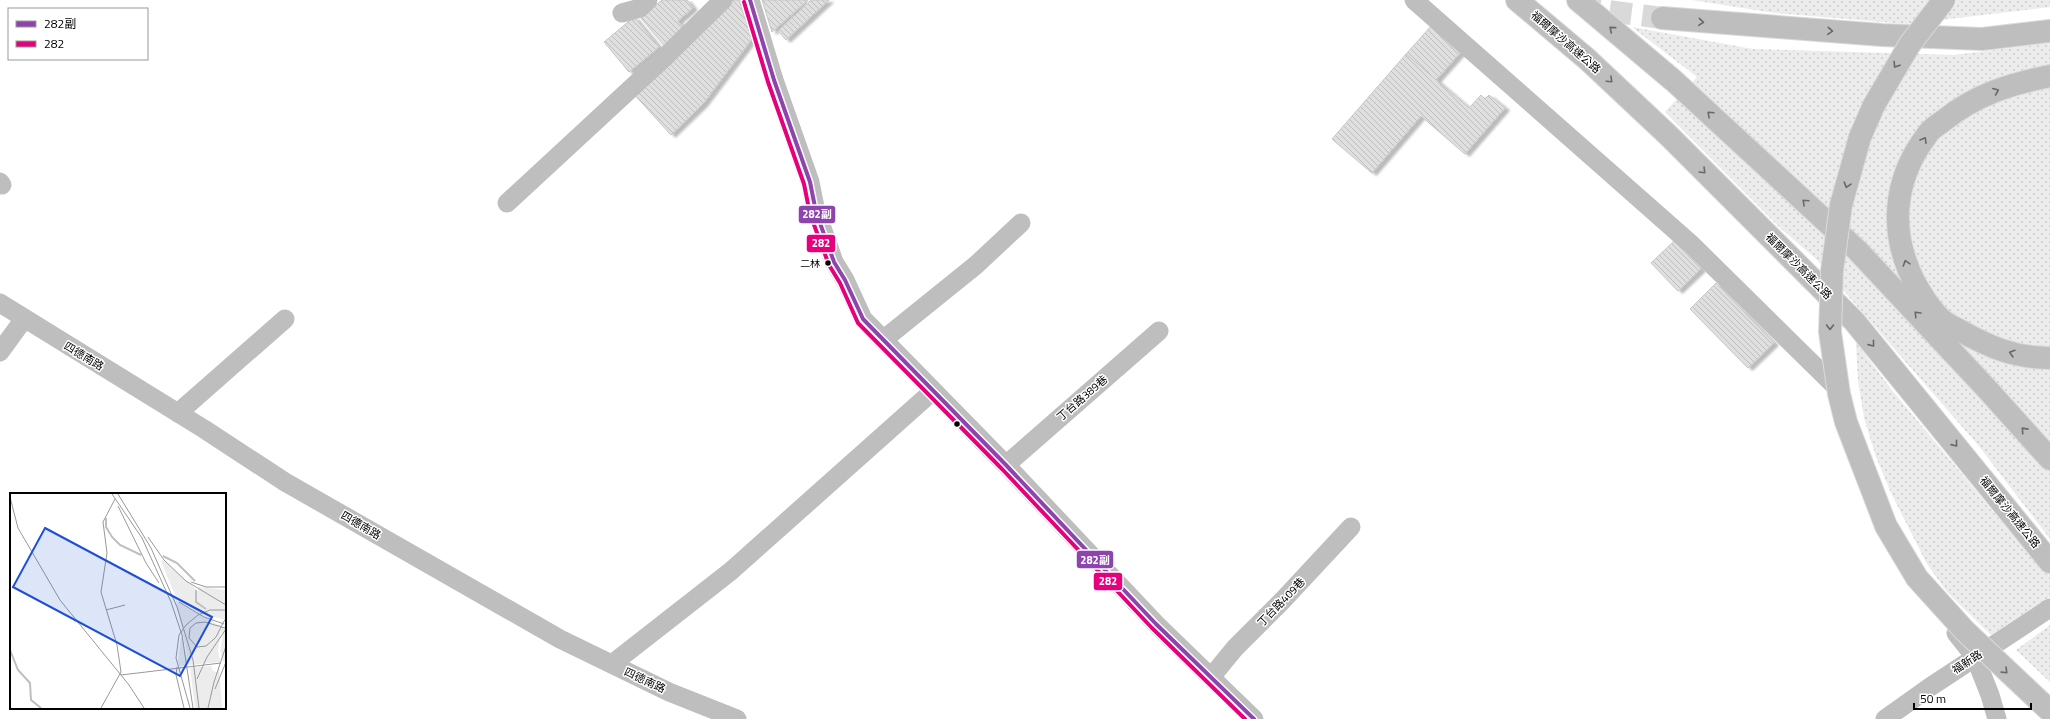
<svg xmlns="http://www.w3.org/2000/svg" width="2050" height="719" font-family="'Titillium Web','Noto Sans TC',sans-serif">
<defs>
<pattern id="grass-dots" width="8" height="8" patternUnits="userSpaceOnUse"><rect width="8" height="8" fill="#ececec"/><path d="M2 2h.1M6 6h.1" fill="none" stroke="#c9c9c9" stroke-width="1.8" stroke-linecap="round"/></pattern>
<pattern id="building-back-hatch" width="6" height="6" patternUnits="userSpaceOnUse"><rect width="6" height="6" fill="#dfdfdf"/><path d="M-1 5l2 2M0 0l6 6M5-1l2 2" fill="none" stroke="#bebebe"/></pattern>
<filter id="shadow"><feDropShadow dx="4.5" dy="2.5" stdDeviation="1" flood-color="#0004"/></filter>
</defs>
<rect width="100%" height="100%" fill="#fff"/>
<g fill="url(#grass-dots)">
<path d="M1692,0h358v7l-143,17 -133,-11z"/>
<path d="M1632,27l121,22 201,6 96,-12v496l-72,-94 -163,-187 -35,-30 -115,-116 32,-35z"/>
<path d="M1856,342l36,48 144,173 14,-13v47l-59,38 -44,-43 -20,-28 -36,-71 -15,-36 -12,-39 -6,-37z"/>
<path d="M2050,625v57l-34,-32z"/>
</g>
<g fill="url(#building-back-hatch)" stroke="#c7c7c7" filter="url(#shadow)">
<path d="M662,0h25l6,8 -15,13 9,11 -20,17 -26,-31z"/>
<path d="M728,0h11l13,39 -49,65 -32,31 -38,-42z"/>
<path d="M762,0h46l-36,32z"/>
<path d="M811,0h18l-43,40 -8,-9z"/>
<path d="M634,17l25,30 -30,25 -25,-30z"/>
<path d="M1432,25l30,26 -26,29 -30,-26z"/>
<path d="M1406,54l63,54 12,-13 4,4 4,-4 16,13 -40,46 -44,-38 -49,57 -40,-34z"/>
<path d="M1674,241l27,28 -23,22 -27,-28z"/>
<path d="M1716,283l58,60 -26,25 -58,-59z"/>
</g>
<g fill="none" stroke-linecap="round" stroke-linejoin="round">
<path stroke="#d9d9d9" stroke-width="22" stroke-dasharray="22 11" stroke-linecap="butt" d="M1578,2l30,9 54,7"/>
<g stroke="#dbdbdb" stroke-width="24">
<g id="highway">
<path d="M1517,0l70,59 82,77 185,185 196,241"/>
<path d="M1578,0l96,81 183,169 130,139 63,70"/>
<path d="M1662,18l220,17 100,4 68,-8"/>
<path d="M2050,76c-40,8 -75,19 -107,45 -5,4 -13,8 -16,14 -35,46 -38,100 -11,150 7,12 15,25 25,34 5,5 12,8 18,11 30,17 56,28 91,28"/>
</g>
</g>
<g stroke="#bebebe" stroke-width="19">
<path d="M750,0l24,80 36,102 6,30 9,24 9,26 11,18 18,39 143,146 150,159 98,95"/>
<path d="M1414,0l278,245 143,141 6,12"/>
<path d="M622,13l18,-5 8,-8"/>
<path d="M0,182l2,3"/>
<path d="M507,203l159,-147 57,-56"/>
<path d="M0,303l204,126 81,53 275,157 109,53 68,27"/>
<path d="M883,340l93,-75 45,-42"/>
<path d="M0,352l24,-33"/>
<path d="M178,413l107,-94"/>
<path d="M1006,465l153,-134"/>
<path d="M1956,633l19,24 15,38 7,24"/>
<path d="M612,664l119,-93 202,-180"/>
<path d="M1212,676l23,-28 48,-48 68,-73"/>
<path d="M1885,719l45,-32 120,-79"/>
</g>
<use href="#highway" stroke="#bebebe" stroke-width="22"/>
<g stroke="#dbdbdb" stroke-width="24" stroke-linecap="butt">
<path id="highway-bridge" d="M1944,0l-34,44 -36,61 -14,32 -19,68 -9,66 -2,61 9,62 7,28 40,104 31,52 48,53 85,80"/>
</g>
<use href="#highway-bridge" stroke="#bebebe" stroke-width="22"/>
<g stroke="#fff" stroke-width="7">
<path id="bus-1" d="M750,0l24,80 36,102 6,30 18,50 11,18 18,39 143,146 150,159 98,95"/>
</g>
<g stroke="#fff" stroke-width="7">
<path id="bus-2" d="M744,2l24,80 36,102 6,30 19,51 11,18 18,40 144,146 150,159 93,91"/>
</g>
<use href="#bus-1" stroke="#8e44ad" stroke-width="4"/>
<use href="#bus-2" stroke="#e5007d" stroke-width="4"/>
</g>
<defs><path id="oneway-chevron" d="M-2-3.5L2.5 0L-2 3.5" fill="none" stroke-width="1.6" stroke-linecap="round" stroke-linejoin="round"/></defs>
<g stroke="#686868">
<use href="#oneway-chevron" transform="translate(1701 22) rotate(5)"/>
<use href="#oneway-chevron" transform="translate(1612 29) rotate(-140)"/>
<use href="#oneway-chevron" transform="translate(1830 31) rotate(4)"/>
<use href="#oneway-chevron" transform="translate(1896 65) rotate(122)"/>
<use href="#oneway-chevron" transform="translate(1610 80) rotate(43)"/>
<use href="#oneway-chevron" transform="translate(1996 91) rotate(-23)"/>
<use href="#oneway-chevron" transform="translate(1710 114) rotate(-137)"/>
<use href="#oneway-chevron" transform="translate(1924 140) rotate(-60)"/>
<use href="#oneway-chevron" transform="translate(1703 171) rotate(45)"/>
<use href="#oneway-chevron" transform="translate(1847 185) rotate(106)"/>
<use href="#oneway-chevron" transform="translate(1805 202) rotate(-137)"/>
<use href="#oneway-chevron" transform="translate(1906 263) rotate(-108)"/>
<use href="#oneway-chevron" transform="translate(1917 314) rotate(-133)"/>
<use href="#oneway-chevron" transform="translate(1830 327) rotate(90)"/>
<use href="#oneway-chevron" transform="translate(1872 344) rotate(51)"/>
<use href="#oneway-chevron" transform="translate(2012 353) rotate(-164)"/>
<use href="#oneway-chevron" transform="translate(2024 430) rotate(-132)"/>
<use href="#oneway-chevron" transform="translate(1955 444) rotate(51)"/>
<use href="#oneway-chevron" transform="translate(2005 671) rotate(44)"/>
</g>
<g fill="#000" stroke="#fff" stroke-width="1.5">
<circle cx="828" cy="263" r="3.5"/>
<circle cx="957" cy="424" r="3.5"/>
</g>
<g text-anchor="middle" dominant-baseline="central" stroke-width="3" stroke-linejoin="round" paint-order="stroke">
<g font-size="10" fill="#000" stroke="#fff" text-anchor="end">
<text x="820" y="263">二林</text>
</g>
<g font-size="11" fill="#000" stroke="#fff">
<text transform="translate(1566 42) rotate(41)">福爾摩沙高速公路</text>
<text transform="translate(1799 266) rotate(45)">福爾摩沙高速公路</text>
<text transform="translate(84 356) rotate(31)">四德南路</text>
<text transform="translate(1082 398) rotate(-41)">丁台路389巷</text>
<text transform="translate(2010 512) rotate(51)">福爾摩沙高速公路</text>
<text transform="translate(361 525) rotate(30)">四德南路</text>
<text transform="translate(1281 602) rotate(-46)">丁台路409巷</text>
<text transform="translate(1967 662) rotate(-33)">福新路</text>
<text transform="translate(645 680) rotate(25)">四德南路</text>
</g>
</g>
<g transform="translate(10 493)">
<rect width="216" height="216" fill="#fff"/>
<path d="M153,67l35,31v-4l28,3v30l-27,-7 -24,-18 -14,-34zM166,108l50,28v32l-3,1 -3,-11 3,-15 -2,-5 -3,20 3,11 -42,4 -1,-5 3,-25 7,25zM209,172l3,43h-27l-5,-40 21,-2 2,5 4,1z" fill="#ececec"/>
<path fill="none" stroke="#bfbfbf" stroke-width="2" d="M96,25v9l6,10 8,8 21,10M153,63l14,7 18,18M186,97v12l10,7M0,157l8,20 12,13 1,17 10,8"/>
<path fill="none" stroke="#999" stroke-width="1" d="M102,1l30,44 29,64 11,33 11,73M108,1l33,54 26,59 16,53 6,48M0,4l8,31 42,72 69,85 15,23M108,13l28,57 13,20M138,44l16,23 22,21 40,24M181,89l15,5h20M169,109l25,15 20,7M96,117l19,-5M216,126l-2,2 -8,16 -2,2 -8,7 -9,1 -8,-9 1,-10 6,-5 9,-1 13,4h2l1,1 5,1M167,174l-1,8 8,33M111,182l100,-12M187,186l10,-22 19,-28M205,196l11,-27M91,215l20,-36 -4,-27 -16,-53 6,-39 -4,-31 12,-23M180,215l-14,-50 3,-23 7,-10 12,-10 12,-5h16M198,215l6,-26 12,-36"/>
<path fill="#1d4ed8" fill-opacity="0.15" stroke="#1d4ed8" stroke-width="2" d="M35,35l167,89 -32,59 -167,-89z"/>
<rect width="216" height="216" fill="none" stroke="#000" stroke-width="2"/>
</g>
<g stroke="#fff" stroke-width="1.5">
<rect x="798" y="205" width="38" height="19" rx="4" fill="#8e44ad"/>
<rect x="806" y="234" width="30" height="19" rx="4" fill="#e5007d"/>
<rect x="1076" y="550" width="38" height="19" rx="4" fill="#8e44ad"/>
<rect x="1093" y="572" width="30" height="19" rx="4" fill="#e5007d"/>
</g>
<g font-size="11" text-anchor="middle" font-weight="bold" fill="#fff">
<text x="817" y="218">282副</text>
<text x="821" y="247">282</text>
<text x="1095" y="564">282副</text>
<text x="1108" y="585">282</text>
</g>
<rect x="8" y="8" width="140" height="52" fill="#ffffff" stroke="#999999"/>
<rect x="16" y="21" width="20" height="6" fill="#8e44ad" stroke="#999999"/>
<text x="44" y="28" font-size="12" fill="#000000">282副</text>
<rect x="16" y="41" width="20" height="6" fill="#e5007d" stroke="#999999"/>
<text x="44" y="48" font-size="12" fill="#000000">282</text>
<path d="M1914 703v6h117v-6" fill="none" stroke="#000000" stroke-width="2"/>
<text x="1920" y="703" font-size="12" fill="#000000" stroke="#ffffff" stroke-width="3" paint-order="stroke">50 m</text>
</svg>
